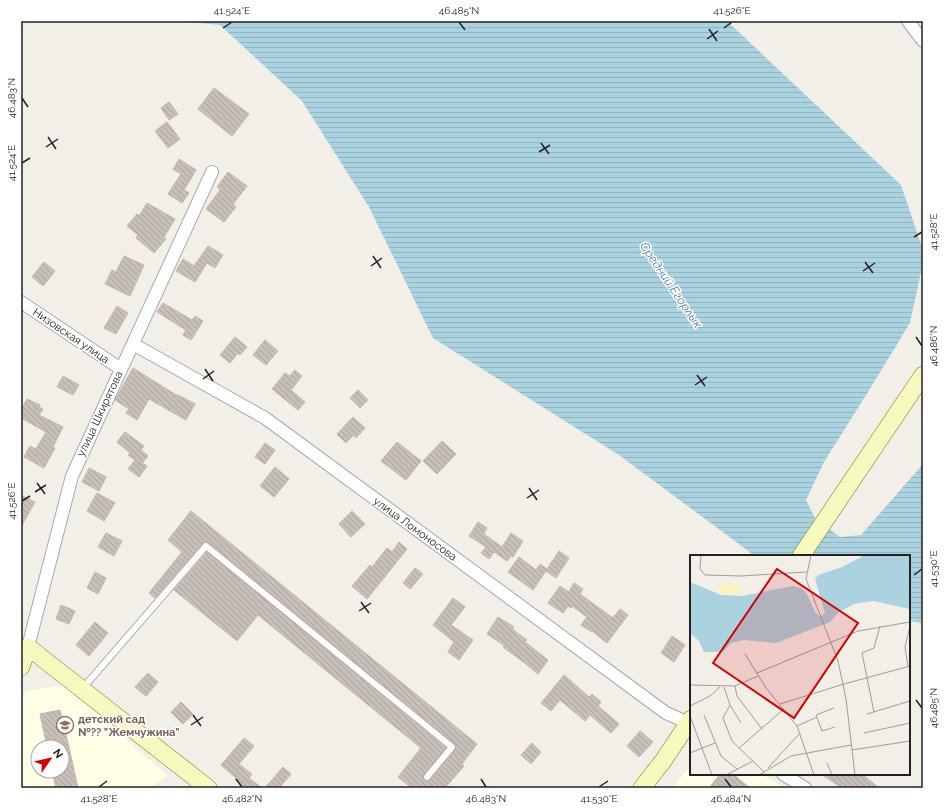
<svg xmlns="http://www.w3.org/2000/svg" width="944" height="809" font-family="Raleway,sans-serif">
<defs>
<pattern id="water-rules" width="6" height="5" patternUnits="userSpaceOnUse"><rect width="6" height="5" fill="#aad3df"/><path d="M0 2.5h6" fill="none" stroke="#92b5bf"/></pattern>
<pattern id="building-back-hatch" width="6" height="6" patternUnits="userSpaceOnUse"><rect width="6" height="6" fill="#c7bfb8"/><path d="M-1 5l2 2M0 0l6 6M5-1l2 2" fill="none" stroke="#aba49e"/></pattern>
</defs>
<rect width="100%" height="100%" fill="#f2efe9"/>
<g fill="#ffffe5" fill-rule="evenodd">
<path d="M64,685l104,91 -20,12h-127v-86l4,-11zM38,747h24v24h-24z"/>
<path d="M691,764v10h70l25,14h-113z"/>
</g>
<path fill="url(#water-rules)" d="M179,21h548l174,164 22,65v13l-13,60 -42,69 -44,70 -18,38 9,18 25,19 21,-2 62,-71v159l-14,-2v-65h-154l-136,-101 -186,-117 -64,-131 -67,-106 -82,-76z"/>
<g fill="url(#building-back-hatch)" stroke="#c4b6ab">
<path d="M214,88l35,26 -17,22 -34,-27z"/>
<path d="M169,102l9,12 -9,6 -8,-12z"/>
<path d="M167,122l13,17 -12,9 -13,-17z"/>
<path d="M179,159l17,11 -12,20 5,3 -7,10 -14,-9 13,-20 -8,-5z"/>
<path d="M228,172l19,14 -14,18 3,3 -12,15 -18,-13 14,-19 -3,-3z"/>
<path d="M147,203l28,16 -11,18 2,2 -12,14 -18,-15 2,-3 -11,-9 10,-12 2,2z"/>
<path d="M208,246l15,9 -8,13 -8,-5 -12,19 -19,-11 7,-12 11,7z"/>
<path d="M124,256l20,9 -14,31 -25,-12 7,-14 4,2z"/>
<path d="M44,262l11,9 -12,15 -11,-9z"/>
<path d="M163,303l29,17 3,-4 8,5 -12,19 -8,-5 3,-5 -29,-18z"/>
<path d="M117,306l11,7 -12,21 -12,-6z"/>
<path d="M235,337l12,10 -7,8 -2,-2 -8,10 -10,-8z"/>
<path d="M265,340l13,11 -12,14 -13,-10z"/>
<path d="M133,368l45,28v-1l17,9 -9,16 -37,-21 -12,21 -11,-7 3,-4 -14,-9z"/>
<path d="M295,370l7,6 -11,14 14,12 -7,8 -26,-21 13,-16 5,3z"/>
<path d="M63,376l16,9 -6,10 -16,-8z"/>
<path d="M358,390l10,10 -8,8 -10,-10z"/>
<path d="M27,399l13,6 -1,2 4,2 -4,6 24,12 -10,20 2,1 -11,20 -20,-11 6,-11 6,3 10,-17 -25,-14v-8z"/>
<path d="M353,417l12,11 -9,10 -2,-3 -8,8 -9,-9z"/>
<path d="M125,432l19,14 -3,4 7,6 -6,7 5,3 -8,11 -11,-8 7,-9 -7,-5 2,-2 -13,-11z"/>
<path d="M442,441l14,13 -19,20 -14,-13z"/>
<path d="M397,442l24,19 -15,19 -25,-19z"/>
<path d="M265,443l10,7 -10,14 -10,-7z"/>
<path d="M275,467l14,12 -15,18 -14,-11z"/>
<path d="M89,468l17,9 -7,14 -17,-9z"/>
<path d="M97,493l18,10 -11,18 -17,-10z"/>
<path d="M21,495l14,7 -14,25z"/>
<path d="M191,511l286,233 -15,20 2,2 -19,22h-33l-14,-11 23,-29 -163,-133 -21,26 -63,-51 33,-38 239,196 -22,26 -1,4 1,3h4l2,-1 25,-30 1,-3 -1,-3 -246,-201 -3,-1 -3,1 -48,55 -6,-5 33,-41 -14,-12z"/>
<path d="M352,511l13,13 -14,13 -12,-13z"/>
<path d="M478,522l9,6 -3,6 18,13 9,-14 12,8 -10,16 -2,-1 -4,5 -13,-9 -5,7 -8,-6 5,-6 -17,-11z"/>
<path d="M106,533l16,8 -8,15 -16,-9z"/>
<path d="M399,542l8,7 -40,50 -15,-13 18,-21 2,2 15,-19 5,4z"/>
<path d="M559,551l10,7 -13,20 -10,-7 -13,19 -25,-18 11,-15 17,13 4,-6 7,5z"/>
<path d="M415,568l8,6 -13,15 -7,-6z"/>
<path d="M95,572l11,6 -8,16 -11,-6z"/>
<path d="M574,583l9,6 -3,5 33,24 7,-9 8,6 -21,28 -15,-12v1l-11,-7 6,-8 -15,-11 -1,2 -3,-2 -5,7 -15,-10 12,-17 9,6z"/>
<path d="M453,598l12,9 -14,18 22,15 -14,20 -11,-8 6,-10 -21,-17z"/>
<path d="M61,605l14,6 -6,13 -13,-5z"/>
<path d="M498,617l16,10 -2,2 15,11 -2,2 23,18 -10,14 -12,-10 -23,-17 2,-1 -18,-12z"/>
<path d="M95,622l13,11 -19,23 -13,-11z"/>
<path d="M672,636l13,9 -11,17 -13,-9z"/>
<path d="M148,673l10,9 -12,14 -11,-9z"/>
<path d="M564,675l25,22 3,-3 9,8 -3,4 21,18 -8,9 -21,-18 -5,6 -25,-21 -9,11 -10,-8z"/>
<path d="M181,702l12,12 -10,10 -12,-12z"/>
<path d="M60,710l9,37 9,41h-22l-4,-17h10v-24h-15l-7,-33z"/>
<path d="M640,731l13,11 -14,15 -12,-11z"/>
<path d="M244,738l10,8 -15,18 13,10 -3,4 13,10h-17l-10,-9 1,-1 -15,-13z"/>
<path d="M532,743l9,9 -10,12 -10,-9z"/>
<path d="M283,767l8,7 -12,14h-14z"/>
<path d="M720,774h13l17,14h-41z"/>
<path d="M821,774h41l17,14h-37z"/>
</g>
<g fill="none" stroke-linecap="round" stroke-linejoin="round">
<g stroke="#a9a9a9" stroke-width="8">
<path id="lane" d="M83,688l123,-142 246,201 -25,30"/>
</g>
<g stroke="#a9a9a9" stroke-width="14">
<g id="street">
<path d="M908,21l15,20"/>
<path d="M21,302l100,67"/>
<path d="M133,344l132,74 401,295 25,11"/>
<path d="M28,647l44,-171 140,-304"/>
<path d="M783,774l22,14"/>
</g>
</g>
<g stroke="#707d05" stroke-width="18">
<g id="secondary">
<path d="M801,556l122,-181"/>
<path d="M21,667l7,-20 180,141"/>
<path d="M642,788l21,-27 28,-42"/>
</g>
</g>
<use href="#lane" stroke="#fff" stroke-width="6"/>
<use href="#street" stroke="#fff" stroke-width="12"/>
<use href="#secondary" stroke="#f7fabf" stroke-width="17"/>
</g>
<path fill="none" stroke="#222" stroke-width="1.5" d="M459,22l6,8M223,28l9,-6M724,28l8,-6M709,29l8,12M707,39l11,-8M22,98l6,9M48,137l8,12M541,143l8,11M46,147l12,-8M539,152l11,-7M22,163l8,-5M914,237l8,-5M373,256l8,12M865,262l8,11M371,266l11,-8M863,271l12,-8M916,337l6,9M205,369l8,12M697,375l8,11M203,379l11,-8M695,385l12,-8M37,483l8,11M529,488l8,12M35,492l11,-7M527,498l12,-8M22,501l8,-5M914,575l8,-6M361,602l8,11M359,611l12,-8M916,700l6,8M193,715l8,11M191,725l12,-8M236,779l6,8M481,779l5,8M725,779l6,8M99,787l8,-6M599,787l9,-6"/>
<defs>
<g id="school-ring" transform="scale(0.9)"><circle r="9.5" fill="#fff" stroke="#8d6e63" stroke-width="1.5"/><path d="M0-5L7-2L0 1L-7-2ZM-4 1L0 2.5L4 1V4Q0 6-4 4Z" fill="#8d6e63"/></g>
</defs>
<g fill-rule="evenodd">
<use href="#school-ring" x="65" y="725"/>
</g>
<g text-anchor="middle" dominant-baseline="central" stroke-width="3" stroke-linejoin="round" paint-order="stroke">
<g font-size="11" fill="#222" stroke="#fff">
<text transform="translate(71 336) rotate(34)">Низовская улица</text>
<text transform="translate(100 414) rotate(-65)">улица Шкирятова</text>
<text transform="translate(415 529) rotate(36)">улица Ломоносова</text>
</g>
<g font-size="11" font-weight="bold" fill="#785e54" stroke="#fff" text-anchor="start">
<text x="78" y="719">детский сад<tspan x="78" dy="13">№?? "Жемчужина"</tspan></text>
</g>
<g font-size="12" font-style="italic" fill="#4a7aab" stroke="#fff">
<text transform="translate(671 285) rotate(56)">Средний Егорлык</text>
</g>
</g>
<g transform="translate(690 555)">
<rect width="220" height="220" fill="#f2efe9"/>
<path d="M29,30h22v8h-22z" fill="#fff1ba"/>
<path d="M175,0h45v54l-37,-8 -19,3 -15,8 -9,10 -54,21 -32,-3 -13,3 -8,9h-19l-5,-11 -9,-8v-51l31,13 21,1 51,-10 8,2 6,6 8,18 5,5 5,-4 -10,-34 3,-4 24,-8z" fill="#aad3df"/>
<path fill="none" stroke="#9f9d99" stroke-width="1" d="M11,0l-1,14 5,6 36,1 65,-4M121,0l-5,24 32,82 8,38 9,76M55,99l21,34 31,38 17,49M218,111l-3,-19 5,-21M67,118l101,-42 52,-9M154,129l66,-18M0,130l45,1 23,-10M45,131l2,10 25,33M34,132l6,18 -7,13 9,23 32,31M90,149l64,-20M40,150l11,18M0,151l20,-10 10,-9M144,153l-18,7 6,16 13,-4M184,157l-12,-59 12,-5 6,-22M177,159l43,-13M14,160l17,41 16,13M0,161l22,59M107,171l20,-9M174,178l46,-10M49,193l45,-39M162,195l58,-9M0,198l25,-10M137,208l5,12M78,213l32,-35M36,220l27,-14M69,220l32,-19 60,-11"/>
<path fill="#d40000" fill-opacity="0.15" stroke="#d40000" stroke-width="2" d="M87,14l81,54 -64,95 -81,-55z"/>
<rect width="220" height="220" fill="none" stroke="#222" stroke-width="2"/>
</g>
<rect width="944" height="809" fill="none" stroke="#ffffff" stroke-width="44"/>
<g transform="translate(50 759) rotate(56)"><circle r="19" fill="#ffffff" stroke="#a7a7a7"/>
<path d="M0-3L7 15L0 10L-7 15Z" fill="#d40000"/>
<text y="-6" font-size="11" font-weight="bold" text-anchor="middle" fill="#222222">N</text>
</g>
<rect x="22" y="22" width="900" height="765" fill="none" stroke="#222" stroke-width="1.5"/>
<g font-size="10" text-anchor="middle" fill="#222">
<text x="232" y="14">41.524°E</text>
<text x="459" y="14">46.485°N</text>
<text x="732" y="14">41.526°E</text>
<text transform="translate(11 98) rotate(-90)" y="4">46.483°N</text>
<text transform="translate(11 163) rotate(-90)" y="4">41.524°E</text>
<text transform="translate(933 232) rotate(-90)" y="4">41.528°E</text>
<text transform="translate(933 346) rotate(-90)" y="4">46.486°N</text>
<text transform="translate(11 501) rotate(-90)" y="4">41.526°E</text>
<text transform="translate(933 569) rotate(-90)" y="4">41.530°E</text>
<text transform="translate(933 708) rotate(-90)" y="4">46.485°N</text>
<text x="99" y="802">41.528°E</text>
<text x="242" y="802">46.482°N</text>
<text x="486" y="802">46.483°N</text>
<text x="599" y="802">41.530°E</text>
<text x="731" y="802">46.484°N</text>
</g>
</svg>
